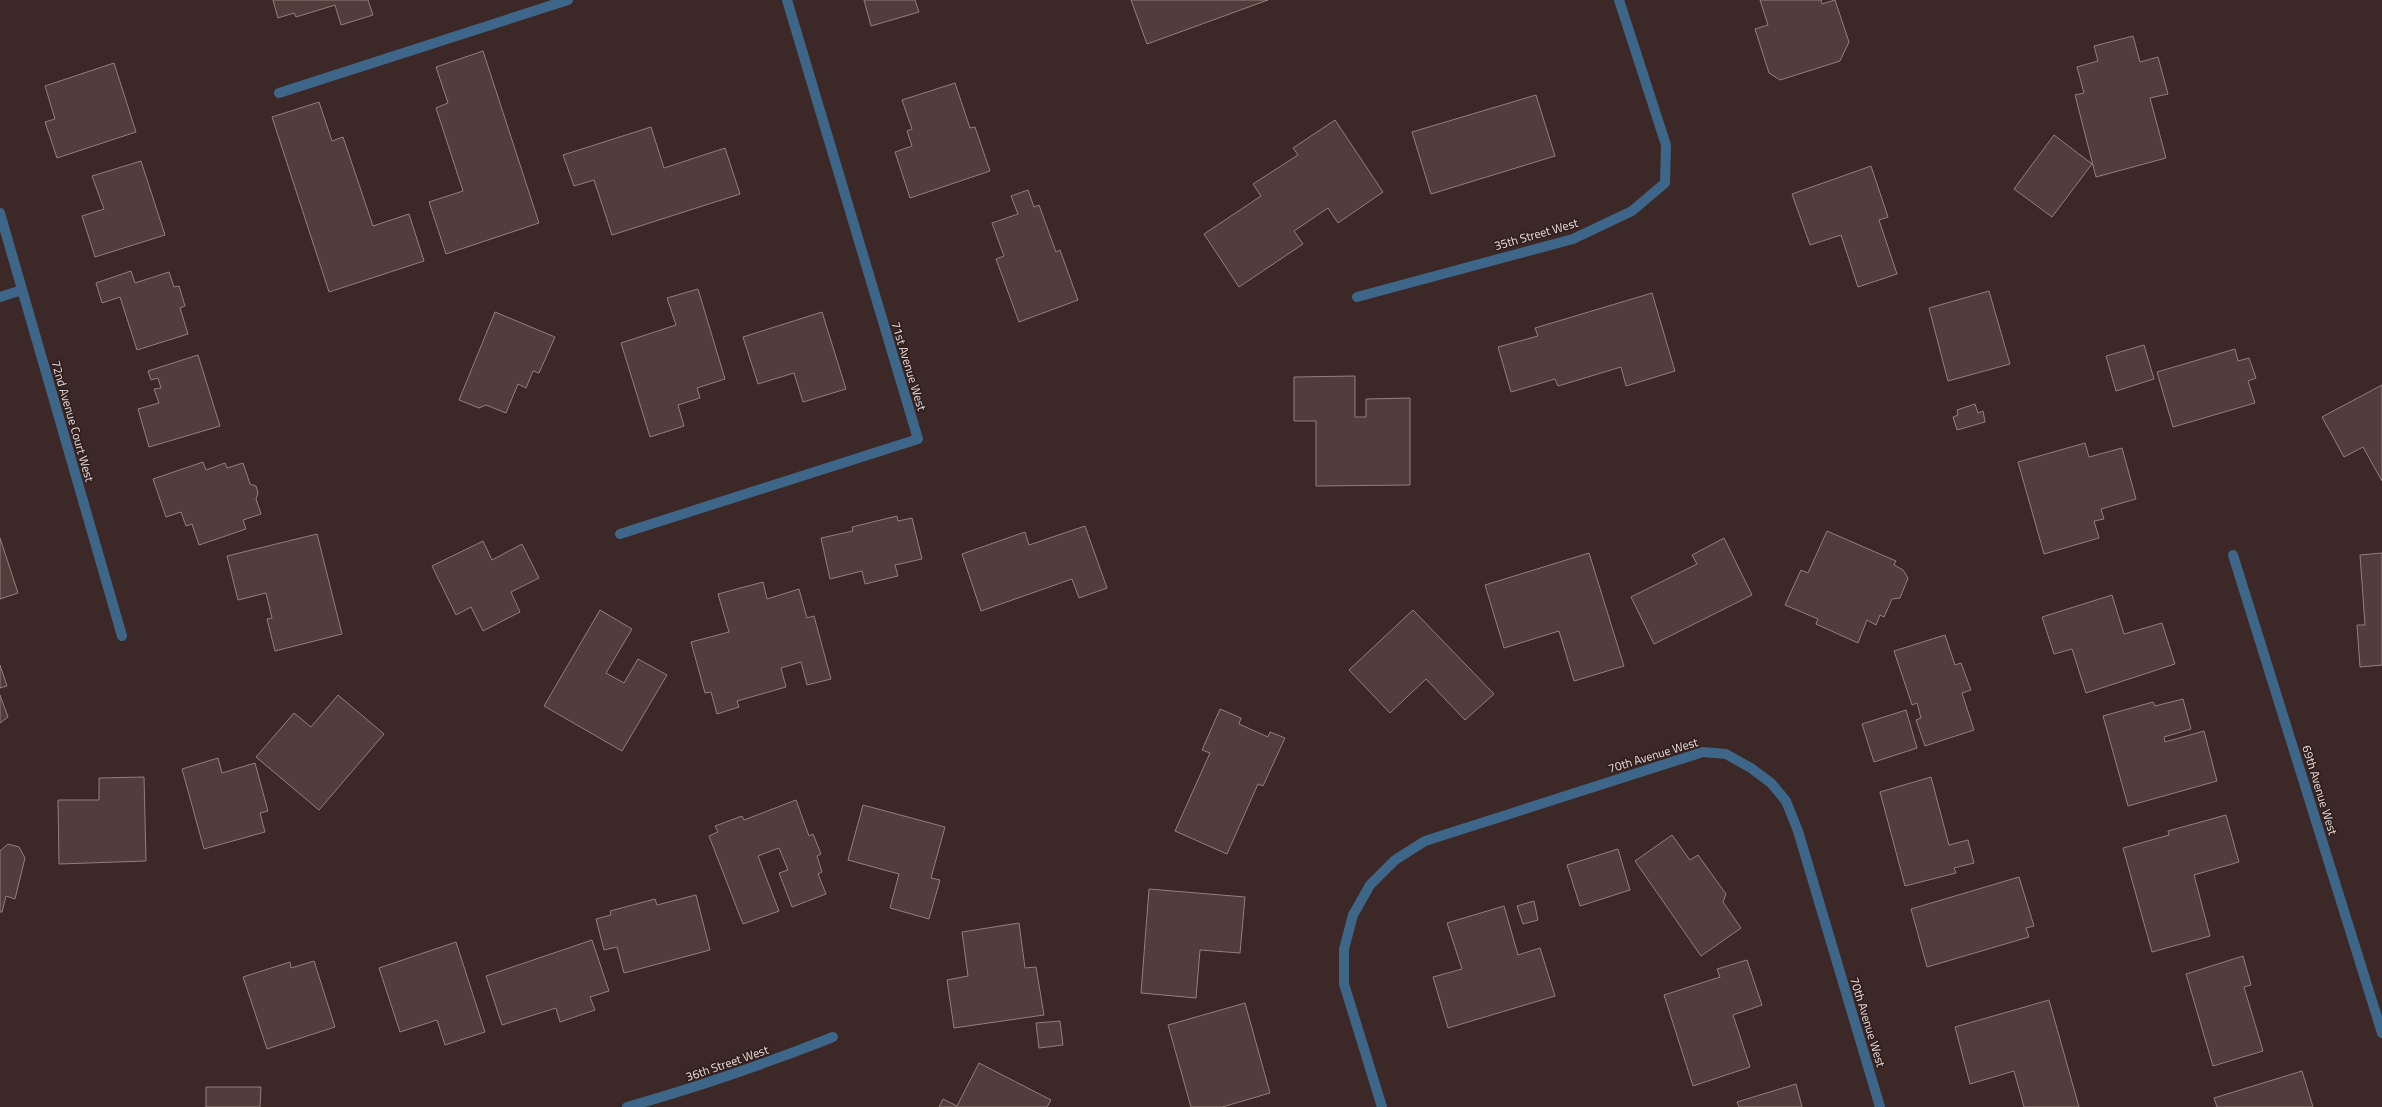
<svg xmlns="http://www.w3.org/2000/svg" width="2382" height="1107" font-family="'Titillium Web',sans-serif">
<rect width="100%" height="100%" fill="#3c2927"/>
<g fill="#513d3b" stroke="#957e7b">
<path d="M273,0h95l5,15 -32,10 -6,-20 -39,12 -2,-4 -16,5z"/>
<path d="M864,0h51l4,12 -48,14z"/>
<path d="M1131,0h137l-121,44z"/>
<path d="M1760,0h61l1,4 13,-4 14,42 -9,19 -60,19 -11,-7 -14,-44 13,-4z"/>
<path d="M2133,36l7,26 18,-5 10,37 -18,4 16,60 -70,19 -21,-82 9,-2 -7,-26 21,-6 -4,-15z"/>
<path d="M483,51l56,172 -93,31 -17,-52 34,-11 -27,-83 12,-5 -12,-36z"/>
<path d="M114,63l22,69 -79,26 -12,-36 10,-3 -10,-33z"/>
<path d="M955,83l15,45 5,-1 15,44 -80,27 -15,-46 17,-6 -5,-15 5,-2 -10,-29z"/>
<path d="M1536,95l19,61 -124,38 -19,-62z"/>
<path d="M319,102l13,39 11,-4 30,89 36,-12 15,47 -95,31 -57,-175z"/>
<path d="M1335,120l48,72 -45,31 -10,-15 -34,23 9,13 -64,43 -35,-53 57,-38 -8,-12 45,-29 -5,-7z"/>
<path d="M651,127l13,41 61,-20 15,46 -128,41 -18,-55 -20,6 -11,-31z"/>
<path d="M2054,135l38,29 -40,53 -38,-28z"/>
<path d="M141,161l24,74 -70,22 -13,-41 22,-7 -12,-33z"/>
<path d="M1871,166l17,51 -9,3 18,54 -39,13 -17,-52 -31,10 -18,-51z"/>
<path d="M1028,190l6,17 5,-2 17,47 4,-2 18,50 -59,22 -23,-63 8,-3 -12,-33 26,-9 -7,-18z"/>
<path d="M131,271l4,12 34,-11 5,15 5,-1 6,20 -5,2 8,26 -51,16 -17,-53 -18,6 -6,-20z"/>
<path d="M698,289l27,90 -28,9 3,10 -22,7 6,21 -34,11 -29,-94 55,-18 -9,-27z"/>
<path d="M1989,291l21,73 -62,17 -19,-73z"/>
<path d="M1652,293l23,78 -49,15 -5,-19 -63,19 -3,-7 -44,13 -13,-45 40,-11 -3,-8z"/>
<path d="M495,312l60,25 -16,36 -6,-2 -7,17 -8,-4 -12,29 -20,-8 -7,3 -20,-8z"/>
<path d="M822,312l24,77 -43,13 -9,-29 -36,11 -15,-47z"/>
<path d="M2144,345l10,34 -38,12 -10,-35z"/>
<path d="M2235,349l3,12 11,-3 7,20 -8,3 7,22 -82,24 -16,-55z"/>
<path d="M198,355l22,71 -71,21 -11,-38 21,-6 -5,-14 7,-1 -3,-10 -7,2 -3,-9z"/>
<path d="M1355,376v41h11v-18l44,-1v87l-94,1v-65h-22v-44z"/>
<path d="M2382,385v96l-19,-34 -19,10 -22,-40z"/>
<path d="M1975,404l3,9 5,-2 2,11 -28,8 -4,-13 5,-2 -1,-5z"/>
<path d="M2085,443l4,14 33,-9 14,51 -35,10 3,10 -10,2 5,17 -55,16 -26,-92z"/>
<path d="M203,462l3,8 19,-7 2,5 16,-5 7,21 6,2 2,7 -2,6 5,15 -18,6 3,9 -47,16 -7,-21 -6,2 -5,-14 -15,5 -13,-38z"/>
<path d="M897,516l1,5 14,-3 10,41 -27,6 3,11 -33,8 -3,-13 -32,8 -9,-41 32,-7 -1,-4z"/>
<path d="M1085,526l22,62 -28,10 -7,-19 -91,32 -19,-57 63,-22 4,13z"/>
<path d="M1827,531l69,30 -2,4 9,5 5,8 -8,20 -8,1 -8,18 -4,-2 -4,10 -9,-5 -9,23 -42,-19 2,-5 -33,-14 16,-35 7,3z"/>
<path d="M317,534l25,100 -67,17 -8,-32 5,-1 -6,-25 -28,7 -11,-44z"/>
<path d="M0,538l18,55 -18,6z"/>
<path d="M1724,538l28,57 -98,49 -23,-47 66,-33 -5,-9z"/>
<path d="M483,541l9,19 30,-16 17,34 -28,14 9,20 -37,19 -12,-24 -15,8 -24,-49z"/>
<path d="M1589,553l35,113 -50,15 -15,-50 -55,17 -19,-63z"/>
<path d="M2382,553v112l-22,2 -3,-42h8l-5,-70z"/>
<path d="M763,582l4,17 32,-10 8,29 7,-2 17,63 -24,6 -6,-23 -20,6 5,19 -49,14 2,6 -22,7 -6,-22 -6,1 -14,-51 38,-10 -11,-38z"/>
<path d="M2112,595l12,39 38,-11 13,41 -89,29 -14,-44 -18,5 -12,-37z"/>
<path d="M600,610l32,19 -26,44 18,10 14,-24 29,16 -45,76 -78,-45z"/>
<path d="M1413,610l81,84 -29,26 -39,-41 -36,34 -41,-43z"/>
<path d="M1945,635l10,30 6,-2 10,27 -9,3 12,37 -49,16 -9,-26 5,-2 -4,-15 -5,2 -18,-54z"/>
<path d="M0,665l7,21 -7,2z"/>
<path d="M0,695l8,22 -8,6z"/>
<path d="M338,695l46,39 -65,76 -63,-53 38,-44 17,14z"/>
<path d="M2183,699l8,30 -27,8 1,5 39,-11 13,50 -89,25 -25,-90 50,-14 2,4z"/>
<path d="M1220,709l21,9 -2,6 29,13 2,-5 15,6 -22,48 -5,-2 -31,70 -52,-23 35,-78 -8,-3z"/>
<path d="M1906,710l11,38 -43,14 -12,-38z"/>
<path d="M218,758l4,15 33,-10 13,48 -8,2 5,19 -61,17 -22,-80z"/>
<path d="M144,777l2,84 -87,3 -1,-64h41v-22z"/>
<path d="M1931,777l18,68 19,-5 6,23 -20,5 2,5 -51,13 -25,-94z"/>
<path d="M796,800l13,36 4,-2 8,20 -4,2 5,16 -4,2 8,20 -34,13 -13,-34 9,-3 -9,-22 -21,8 21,55 -36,13 -34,-88 9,-4 -3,-6 27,-10 2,4z"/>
<path d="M863,805l82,22 -14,51 9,2 -11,39 -39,-11 9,-34 -51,-14z"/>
<path d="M2226,815l13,47 -45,13 16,61 -58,16 -29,-104 46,-13 -1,-4z"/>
<path d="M1672,835l18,25 8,-5 28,39 -3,8 18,26 -40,28 -66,-95z"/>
<path d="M8,844l11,3 6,11 -10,41 -9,-3 -4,16h-2v-61z"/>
<path d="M1618,849l12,41 -50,16 -13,-41z"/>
<path d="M2019,877l15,49 -8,2 3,9 -102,30 -16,-58z"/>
<path d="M1149,889l96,8 -5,56 -40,-3 -4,48 -55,-5z"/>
<path d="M696,895l14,55 -86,23 -7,-26 -13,3 -8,-31 15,-4 -1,-4 45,-12 2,6z"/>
<path d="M1534,901l4,19 -15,4 -6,-18z"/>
<path d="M1504,906l14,49 22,-7 15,48 -107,32 -15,-51 29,-8 -15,-46z"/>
<path d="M1019,923l6,45 11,-1 8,48 -90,13 -7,-48 21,-4 -6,-44z"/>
<path d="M592,940l17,51 -19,6 5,13 -35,12 -4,-14 -54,17 -16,-49z"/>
<path d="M456,942l29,90 -40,13 -8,-25 -37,12 -21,-64z"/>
<path d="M2243,956l8,29 -7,2 19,64 -50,15 -27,-92z"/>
<path d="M1747,960l15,45 -29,10 17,52 -57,19 -29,-91 56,-18 -3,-8z"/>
<path d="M314,961l21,66 -68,22 -24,-72 47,-15 1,6z"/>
<path d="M2049,1000l30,107h-55l-10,-36 -44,13 -15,-57z"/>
<path d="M1245,1003l25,90 -48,14h-31l-23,-82z"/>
<path d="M1060,1021l3,24 -24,3 -3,-25z"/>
<path d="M979,1063l72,37 -4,7h-108l4,-8 14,7z"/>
<path d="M2302,1071l11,36h-96l-3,-9z"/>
<path d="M1796,1084l6,23h-63l-2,-5z"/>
<path d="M206,1087h55l-1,20h-54z"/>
</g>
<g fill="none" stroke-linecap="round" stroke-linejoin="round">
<g stroke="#3d6688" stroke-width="10">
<path d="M279,93l289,-93"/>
<path d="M0,213l122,423"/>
<path d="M0,297l22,-7"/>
<path d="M1357,297l216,-58 59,-28 33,-28 1,-38 -47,-145"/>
<path d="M620,534l298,-95 -131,-439"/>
<path d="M2233,555l149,478"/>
<path d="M627,1107c71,-20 138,-43 206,-70"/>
<path d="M1382,1107l-38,-123v-35l9,-34 17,-30 25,-25 30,-19 278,-89 23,2 25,14 20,15 15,18 12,30 82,276"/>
</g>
</g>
<g text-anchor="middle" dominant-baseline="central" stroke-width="3.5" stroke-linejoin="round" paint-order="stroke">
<g font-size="12" fill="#ebdedd" stroke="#311f1e">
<text transform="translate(1536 234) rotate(-16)">35th Street West</text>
<text transform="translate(909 366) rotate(73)">71st Avenue West</text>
<text transform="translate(73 421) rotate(74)">72nd Avenue Court West</text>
<text transform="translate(1653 755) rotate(-17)">70th Avenue West</text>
<text transform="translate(2320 790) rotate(73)">69th Avenue West</text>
<text transform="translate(1868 1022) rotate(73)">70th Avenue West</text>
<text transform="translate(727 1063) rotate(-19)">36th Street West</text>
</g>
</g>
</svg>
